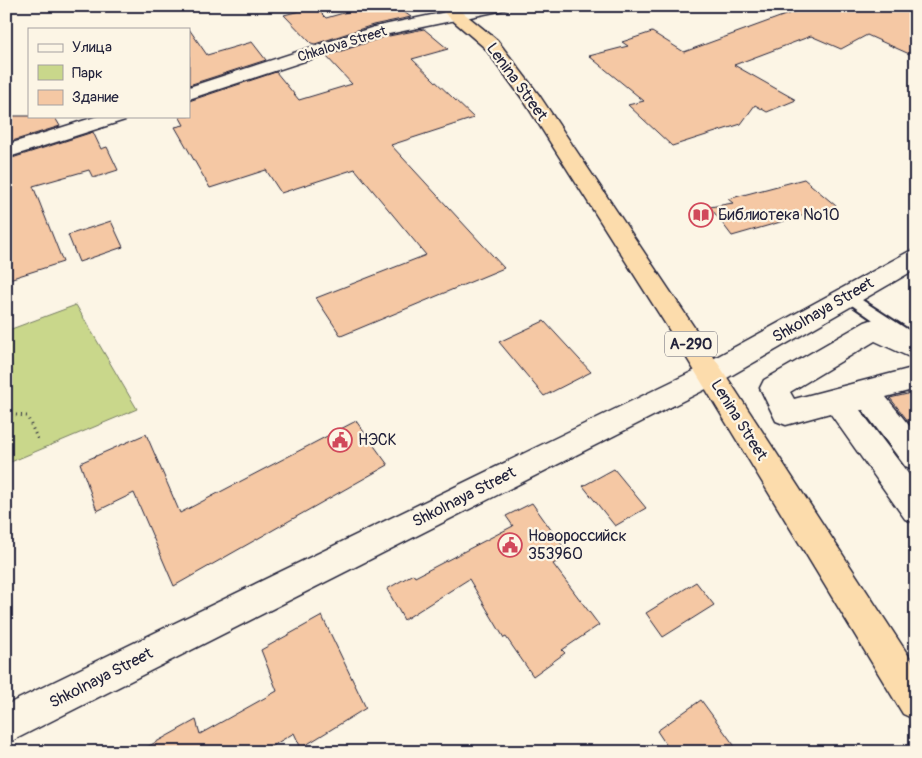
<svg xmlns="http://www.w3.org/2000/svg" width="922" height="758" font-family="Pangolin,sans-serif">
<rect width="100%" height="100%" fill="#fcf5e5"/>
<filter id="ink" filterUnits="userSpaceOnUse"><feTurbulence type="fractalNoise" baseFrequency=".02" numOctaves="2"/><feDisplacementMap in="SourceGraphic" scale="10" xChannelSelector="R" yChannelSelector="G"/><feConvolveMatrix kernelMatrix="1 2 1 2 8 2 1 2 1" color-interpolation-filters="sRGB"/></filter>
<g filter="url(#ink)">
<path fill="#c9d78b" stroke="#767c63" d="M76,305l61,104 -131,55v-133z"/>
<g fill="#f5c8a4" stroke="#22223b">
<path d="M368,6h4l8,6 17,-5 14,10 -38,8 -58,19 -4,-1 -27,-28 31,-8 11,11z"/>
<path d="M810,6h106v51l-49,-22 -26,14 -30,-13 -77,29 62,35 -29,12 -12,-7 -14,19 -69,22 -44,-41 16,-4 -55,-45 39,-10 -6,-4 30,-10 32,20z"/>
<path d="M189,29l18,26 45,-13 14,18 -77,25z"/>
<path d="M424,29l24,20 -36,10 62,59 -83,27 113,123 -163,68 -25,-38 110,-43 -71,-86 -74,24 -15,-23 -56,18 -35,-61 9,-2 -5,-9h10v-15l87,-29 23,28 53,-16 -26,-28 58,-19z"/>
<path d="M6,116h48l6,10 -54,17z"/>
<path d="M93,132l8,17 6,-2 11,23 -25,8 -4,-8 -56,16 30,76 -57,18v-120z"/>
<path d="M804,179l32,27 -104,30 -22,-29 23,-4 -5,-4z"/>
<path d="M111,221l12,26 -44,15 -11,-27z"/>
<path d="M544,321l47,51 -47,24 -45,-54z"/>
<path d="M916,392v39l-26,-33z"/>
<path d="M356,421l32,44 -214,121 -40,-93 -37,18 -17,-48 66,-29 34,79z"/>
<path d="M614,469l32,39 -31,18 -32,-40z"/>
<path d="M532,503l37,52 -16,9 46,61 -37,25 3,3 -32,23 -27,-39 -2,1 -35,-59 -65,41 -17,-31 26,-15 2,3 98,-51 -7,-10z"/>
<path d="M696,582l18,23 -51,32 -17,-24z"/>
<path d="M322,616l44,92 -65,40 -7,-15 -32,19h-124l58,-32 4,14 77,-43 -16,-41z"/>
<path d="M701,700l38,52h-68l-14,-21z"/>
</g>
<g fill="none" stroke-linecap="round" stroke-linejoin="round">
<g stroke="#22223b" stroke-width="4">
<path id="lane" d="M848,291l68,44v10l-8,-1 -65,-45 -2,-3 2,-3z"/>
</g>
<g stroke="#22223b" stroke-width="3">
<g id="street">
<path d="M475,6h32l-2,3 -6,2 -115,24 -195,64v-12l185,-60z"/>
<path d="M98,116h29l-2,4 -119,38v-13z"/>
<path d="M916,250v19l-196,113 -10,3 -10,-3 -4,-8 4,-8 208,-114z"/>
<path d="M874,319l42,19v22l-41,-19 -85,51 4,7 122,-32v22l-30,8 30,37v36l-11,-4 -42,-56h-3l56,74v39l-11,-4 -75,-106 -44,12 -10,-4 -16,-33 4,-8 101,-58z"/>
</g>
</g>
<g stroke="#22223b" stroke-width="3">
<path id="secondary" d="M710,363l10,3 4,8 -4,8 -714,362v-39z"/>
</g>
<g stroke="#22223b" stroke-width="3">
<path id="highway" d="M436,6h19l42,34 42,55 161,241 216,331v53l-13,-6 -221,-364 -158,-249 -39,-53z"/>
</g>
<path stroke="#22223b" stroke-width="3" stroke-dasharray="1 4" stroke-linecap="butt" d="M6,414l21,2 11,24"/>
<use href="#lane" fill="#fcf5e5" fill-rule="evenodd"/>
<use href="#street" fill="#fcf5e5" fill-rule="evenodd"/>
<use href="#secondary" fill="#fcf5e5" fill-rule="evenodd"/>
<use href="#highway" fill="#fcdcac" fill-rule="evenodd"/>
</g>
</g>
<defs>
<g id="library-ring" transform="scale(1.25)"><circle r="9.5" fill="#fcf5e5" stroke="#d1495b" stroke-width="1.5"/><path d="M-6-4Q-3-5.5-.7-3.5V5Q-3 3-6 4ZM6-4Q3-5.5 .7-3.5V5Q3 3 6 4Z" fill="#d1495b"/></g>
<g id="civic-ring" transform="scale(1.25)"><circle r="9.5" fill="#fcf5e5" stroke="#d1495b" stroke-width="1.5"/><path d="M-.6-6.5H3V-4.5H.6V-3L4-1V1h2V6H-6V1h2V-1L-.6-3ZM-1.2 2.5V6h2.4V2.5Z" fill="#d1495b"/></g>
</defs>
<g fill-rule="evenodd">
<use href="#library-ring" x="701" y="215"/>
<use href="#civic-ring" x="340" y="440"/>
<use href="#civic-ring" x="510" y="545"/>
</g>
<g text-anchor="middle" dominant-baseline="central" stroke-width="4.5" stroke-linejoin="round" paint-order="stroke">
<g font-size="14" fill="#22223b" stroke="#fcf5e5">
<text transform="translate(342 44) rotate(-17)">Chkalova Street</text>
</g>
<rect fill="#fcf5e5" stroke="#63616e" stroke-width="1" x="665" y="331.5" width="52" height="25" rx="4"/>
<g font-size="15" font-weight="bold" fill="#22223b">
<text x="691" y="344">А-290</text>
</g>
<g font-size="16" fill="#22223b" stroke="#fcf5e5">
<text transform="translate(517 82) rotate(54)">Lenina Street</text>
<text transform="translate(823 310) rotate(-30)">Shkolnaya Street</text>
<text transform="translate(739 420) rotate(58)">Lenina Street</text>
<text transform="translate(464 497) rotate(-27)">Shkolnaya Street</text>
<text transform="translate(101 678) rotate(-27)">Shkolnaya Street</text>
</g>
<g font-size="16" fill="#22223b" stroke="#fcf5e5" text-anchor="start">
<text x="718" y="215">Библиотека №10</text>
<text x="358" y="440">НЭСК</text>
<text x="528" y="536">Новороссийск<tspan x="528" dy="18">353960</tspan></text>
</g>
</g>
<rect width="922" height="758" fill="none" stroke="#fcf5e5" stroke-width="25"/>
<rect x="12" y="12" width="897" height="733" fill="none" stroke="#22223b" stroke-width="2" filter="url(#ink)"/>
<rect x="28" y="28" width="162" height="90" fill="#fcf5e5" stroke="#a5a1a1"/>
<rect x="38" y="44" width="25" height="8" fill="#fcf5e5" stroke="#a5a1a1"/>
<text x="72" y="52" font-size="15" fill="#22223b">Улица</text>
<rect x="38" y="65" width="25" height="15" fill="#c9d78b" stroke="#a5a1a1"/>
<text x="72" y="78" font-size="15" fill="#22223b">Парк</text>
<rect x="38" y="90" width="25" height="15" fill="#f5c8a4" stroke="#a5a1a1"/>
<text x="72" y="102" font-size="15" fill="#22223b">Здание</text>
</svg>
